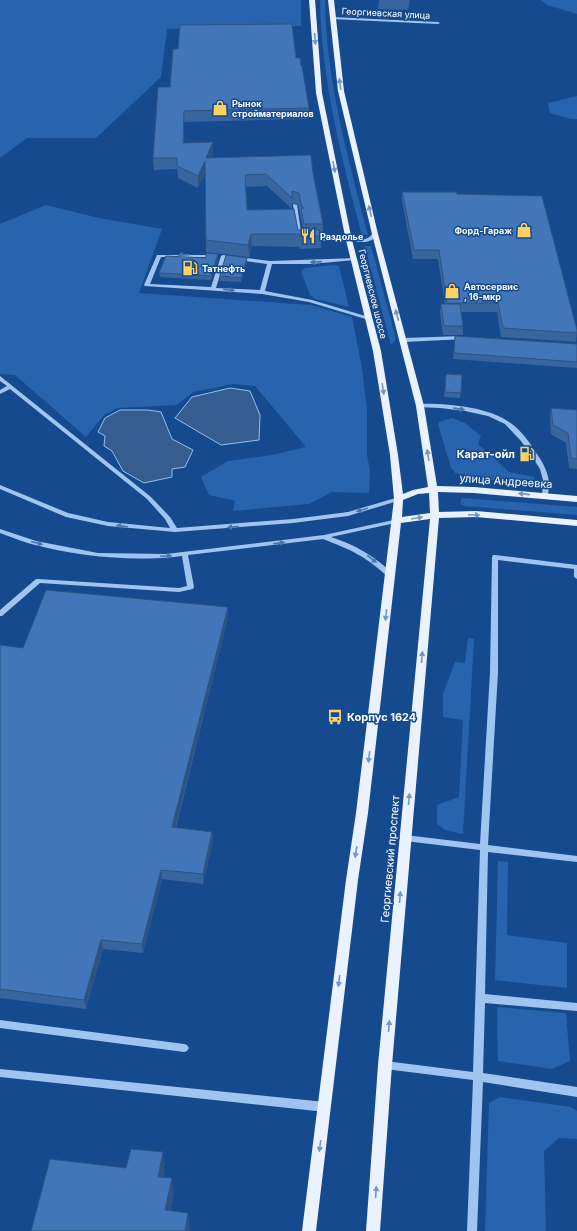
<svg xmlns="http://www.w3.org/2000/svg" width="577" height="1231" font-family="Inter,sans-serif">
<rect width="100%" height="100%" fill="#154a8f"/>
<g fill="#2764ad">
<path d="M0,0h301v26l-134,3 -6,48 -65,61h-69l-27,20z"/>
<path d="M320,0h5c1,79 23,159 43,235h-6c-20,-74 -41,-158 -42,-235z"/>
<path d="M541,0h36v14l-30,-9z"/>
<path d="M577,96v23h-6l-21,-6 -2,-10z"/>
<path d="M46,205l53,13 63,11 -23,64 172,12 41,12 10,51 5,43v44l3,16 -1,22 -37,-1 -23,12 -76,7 2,-10 -26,-6 -8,-18 27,-16 44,-6 34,-8 -51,-61 -22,-2 -40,8 -16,13 -60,3 -13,7 -18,22 -71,-62 -15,-1v-150z"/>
<path d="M365,246h6l25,93 -5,6z"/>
<path d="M334,265l5,1 10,41 -33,-8 -6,-4 -9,-24 4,-3z"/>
<path d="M452,418l13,5 16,13 -3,8 31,28 25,5 1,4 -9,3 -41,-5 -30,-6 -4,-5 -13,-44 1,-2z"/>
<path d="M462,498l115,9v8l-113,-9 -4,-3z"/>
<path d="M468,638l6,1 -11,195 -18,-4 -8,-6v-19l22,-8 4,-77 -20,-3v-23l12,-32 10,1z"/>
<path d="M498,861l10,1 -1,73 60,8v45l-72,-8z"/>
<path d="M497,1007l69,6 4,48 -18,8 -54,-8z"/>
<path d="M500,1097l71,10 6,4v28l-18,-1 -15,13 2,80h-61l4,-128z"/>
</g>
<g fill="#365d8f" stroke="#92bff3">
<path d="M230,388l20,3 10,24 -1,25 -38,5 -46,-27 17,-21z"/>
<path d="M120,410h28l13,2 11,27 21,11 -8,17 -13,2v8l-28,6 -21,-12 -11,-20 -8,-5 1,-10 -7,-4 7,-14z"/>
</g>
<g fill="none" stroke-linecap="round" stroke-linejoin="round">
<g fill="#a0c4f0" fill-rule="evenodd">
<path d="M332,17l106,5 2,1 -2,1 -107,-5v-2z"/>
<path d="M293,204l4,1 5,33 -2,1 -2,-1z"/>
<path d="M373,233l4,1 -5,6 -6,2h-7l-8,-2 -40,1 -2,-1 2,-1 36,-1 -1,-2 2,-1c9,4 18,8 25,-2z"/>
<path d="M157,255h60v2h-56l-11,27 61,3 10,-31 2,-1 47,6 87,-3v1l-2,1 -44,4h-39l-7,27 47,9 60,18 -3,2 -60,-18 -47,-8 -117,-8 -1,-1zM225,258l42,6 -7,26 -44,-2z"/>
<path d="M463,336l3,2 -1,1 -61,3 -3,-2 3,-2z"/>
<path d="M0,376l151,121 19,20 7,11 116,-9 55,-7 51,-15 3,2 -1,1 -53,16 -55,7 -118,9 -67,-6 -42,-9 -66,-28v-4l68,28 40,9 62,6 -5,-9 -18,-20 -137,-110 -10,5v-4l7,-4 -7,-5z"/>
<path d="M420,404c25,-1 68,3 89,18 13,8 22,23 30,35 8,12 13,26 8,40l-2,1 -3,-2 1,-16 -3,-11 -9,-14 -10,-14 -16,-17 -17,-8 -23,-5 -25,-3 -22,-1v-2z"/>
<path d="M398,519l2,1 1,1 -1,1 -69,15c25,8 45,20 62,37l1,2 -3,2h-2c-23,-22 -38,-28 -66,-39l-135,16 6,32 -1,2 -14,3 -139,-9 -38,33h-2v-6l36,-31h2l141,9 8,-2 -5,-30c-48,6 -100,1 -147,-11 -12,-3 -23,-8 -35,-12v-4l36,12 62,12 68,1 158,-19z"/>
<path d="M493,555h2l82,10v14l-3,-2v-8l-76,-9v112l-10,173 89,11v6l-89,-10 -3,142 92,9v8l-92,-8 -2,70 94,14v10l-94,-15 -6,149h-10l6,-151 -88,-11 -3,-1 -2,-3 2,-3 3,-1 88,11 7,-222 -75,-9 -3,-1 -1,-2 1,-2 3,-1 75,9 10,-172 2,-115z"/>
<path d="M0,1020l184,24 3,1 2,3 -2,3 -3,1 -184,-24z"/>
<path d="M0,1069l325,33 3,2 2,3 -2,3 -3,2 -325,-35z"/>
</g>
<path fill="#eaf2ff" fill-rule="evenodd" d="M309,0h6l7,93 29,143 30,115 17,104 5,39 10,-4 15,-3 -12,-81 -44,-172 -34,-143 -10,-91h6l10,91 34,143 46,172 13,80 37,1 103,9v6l-103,-9 -36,-1 1,20 37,-1 101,9v6l-101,-9 -37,1 -47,547 -12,166h-14l12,-166 52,-546 -29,4 -33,290 -10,67 -42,351h-14l44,-351 10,-67 38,-314 -4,-44 -17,-104 -28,-115 -29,-143zM429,493l1,20 -28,4 1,-17 15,-6z"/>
</g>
<g fill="#39659f" fill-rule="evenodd">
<path d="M379,0h31l-2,10 -30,-1z"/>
<path d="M296,58l5,8 8,42v11l-125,3v21l29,10 -2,4 102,16 10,51v12h-2v12l-21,1 -1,-2 -47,-1 -3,11 -43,-5 -1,-79 -7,15 -20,-10 -1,-9 -23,1 -1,-12 17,-71zM267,186l25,23 -45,1 -2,-23zM292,203l6,2 3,13 2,12h-5l-6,-21z"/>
<path d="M402,192l55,2 120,136 -1,12 -75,-5 -4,-25h-36l2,14v9h-20l-3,-22 1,-9h4l-7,-45h-25l-11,-58z"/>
<path d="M206,258h12l-7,22 -51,-3 -1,-4z"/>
<path d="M247,263l-6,19 -21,-1v-5z"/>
<path d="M455,336l122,8v24l-124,-9z"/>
<path d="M446,374l16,1 -2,23 -16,-1z"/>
<path d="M551,408l26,2v59l-8,-1 -3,-25 -15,-9 -1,-16z"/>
<path d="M228,617l-52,211 36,4 1,9 -10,43 -41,-5 -19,74 -40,-4 -17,60 -86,-11v-353l23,3z"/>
</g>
<g fill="#2e5382">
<path d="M409,0h1l-2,10z"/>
<path d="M184,111v11l-1,32v-11z"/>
<path d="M213,142v11l-7,16v-11z"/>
<path d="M205,161v11l-7,16v-12z"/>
<path d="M251,234l1,12 -3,11 -1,-12z"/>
<path d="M218,254v4l-7,22v-4z"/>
<path d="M247,258v5l-6,19v-4z"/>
<path d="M228,607v10l-55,220 -1,-10z"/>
<path d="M212,832l1,9 -10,43v-10z"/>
<path d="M161,870l1,9 -19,74 -1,-9z"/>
<path d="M101,940l2,9 -17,60 -2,-9z"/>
<path d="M163,1152l2,17 -4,24 -3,-16z"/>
<path d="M172,1178l2,16 -6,31 -3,-15z"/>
<path d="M188,1213l2,15v3h-5z"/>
</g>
<g fill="#4276b9" stroke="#2e5382">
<path d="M292,24l4,34h4l1,8h1l7,42 -125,3 -1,32 30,-1 -7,16 105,-3 2,18 10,51h-19l-3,-15 3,-1 -3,-3 -2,-12 -7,-2v7l-26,-24 -21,1 2,35 47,-1 4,21h21l2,6 -21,1 -1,-3h-48l-3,11 -42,-5 -1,-79 -7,15 -21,-10v-8h-24l5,-71h12l3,-38h5l2,-24z"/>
<path d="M402,192h54l1,2 85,2 35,134v3l-74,-5 -5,-25h-51l-8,-53h-25z"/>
<path d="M206,253l12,1 -7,22 -52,-3 7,-17 40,2z"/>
<path d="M226,255l21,3 -6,20 -21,-2z"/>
<path d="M441,304h19l3,22h-19z"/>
<path d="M455,336l122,8v18l-123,-9z"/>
<path d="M446,374l16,1 -1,18 -16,-1z"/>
<path d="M551,408l26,2v49l-6,-1 -3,-25 -15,-8z"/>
<path d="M46,590l182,17 -56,220 40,5 -9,42 -42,-4 -19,74 -41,-4 -17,60 -84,-11v-344l23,3z"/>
<path d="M131,1149l32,3 -5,25 14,1 -7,32 23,3 -3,18h-154l19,-72 76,9z"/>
</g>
<defs><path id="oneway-solid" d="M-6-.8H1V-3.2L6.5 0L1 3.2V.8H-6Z"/></defs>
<g fill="#7596c1">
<use href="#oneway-solid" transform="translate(315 39) rotate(86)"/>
<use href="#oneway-solid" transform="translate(340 84) rotate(-98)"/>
<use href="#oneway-solid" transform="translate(334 167) rotate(79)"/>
<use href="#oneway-solid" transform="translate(370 211) rotate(-103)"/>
<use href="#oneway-solid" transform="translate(397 315) rotate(-105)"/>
<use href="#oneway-solid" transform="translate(383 389) rotate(81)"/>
<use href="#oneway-solid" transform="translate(428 455) rotate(-99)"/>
<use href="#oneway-solid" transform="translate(524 494) rotate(-174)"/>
<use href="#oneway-solid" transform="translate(474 515) rotate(2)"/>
<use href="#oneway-solid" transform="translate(417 518) rotate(-10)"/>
<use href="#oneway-solid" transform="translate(386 615) rotate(97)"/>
<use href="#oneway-solid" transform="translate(422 657) rotate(-85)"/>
<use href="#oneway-solid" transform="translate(369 757) rotate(97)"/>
<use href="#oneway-solid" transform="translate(409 799) rotate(-85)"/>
<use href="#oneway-solid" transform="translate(356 852) rotate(99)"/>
<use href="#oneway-solid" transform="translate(400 897) rotate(-85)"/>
<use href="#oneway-solid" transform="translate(339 981) rotate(97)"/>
<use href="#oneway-solid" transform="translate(389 1026) rotate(-85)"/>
<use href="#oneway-solid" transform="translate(320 1146) rotate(97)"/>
<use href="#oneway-solid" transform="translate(376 1192) rotate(-86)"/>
</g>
<g fill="#4675b1">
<use href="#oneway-solid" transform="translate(184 255) rotate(178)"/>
<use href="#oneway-solid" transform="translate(316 262) rotate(176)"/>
<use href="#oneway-solid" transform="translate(229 290) rotate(6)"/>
<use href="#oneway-solid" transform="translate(459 409) rotate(9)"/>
<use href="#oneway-solid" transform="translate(362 510) rotate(164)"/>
<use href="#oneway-solid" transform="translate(122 526) rotate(-173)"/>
<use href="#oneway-solid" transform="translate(233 527) rotate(176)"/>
<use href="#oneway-solid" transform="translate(37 543) rotate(15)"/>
<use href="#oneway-solid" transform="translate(279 543) rotate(-7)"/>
<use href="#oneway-solid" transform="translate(166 556) rotate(-3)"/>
<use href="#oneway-solid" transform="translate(372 559) rotate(38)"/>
</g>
<defs>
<g id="shop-bare" transform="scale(1.2)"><path d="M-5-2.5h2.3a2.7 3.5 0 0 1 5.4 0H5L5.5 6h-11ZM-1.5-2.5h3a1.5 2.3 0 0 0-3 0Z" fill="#ffd160" stroke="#154a8f" stroke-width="2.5" paint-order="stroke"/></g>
<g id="restaurant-bare" transform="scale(1.2)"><path d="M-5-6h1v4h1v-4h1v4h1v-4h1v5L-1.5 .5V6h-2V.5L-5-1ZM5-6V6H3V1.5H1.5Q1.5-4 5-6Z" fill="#ffd160" stroke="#154a8f" stroke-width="2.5" paint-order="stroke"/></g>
<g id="fuel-bare" transform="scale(1.2)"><path d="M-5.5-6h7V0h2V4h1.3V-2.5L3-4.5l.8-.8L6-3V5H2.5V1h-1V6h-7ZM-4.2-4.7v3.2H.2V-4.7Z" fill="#ffd160" stroke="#154a8f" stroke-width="2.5" paint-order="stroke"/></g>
<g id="bus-bare" transform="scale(1.2)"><path d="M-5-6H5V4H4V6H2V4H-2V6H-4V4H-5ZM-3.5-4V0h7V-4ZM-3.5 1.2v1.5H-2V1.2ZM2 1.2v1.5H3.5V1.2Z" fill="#ffd160" stroke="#154a8f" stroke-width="2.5" paint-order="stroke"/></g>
</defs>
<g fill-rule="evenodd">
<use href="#shop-bare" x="220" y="108"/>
<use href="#shop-bare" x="524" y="230"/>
<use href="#restaurant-bare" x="308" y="236"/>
<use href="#fuel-bare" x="190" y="268"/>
<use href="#shop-bare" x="452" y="291"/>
<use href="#fuel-bare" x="527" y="454"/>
<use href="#bus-bare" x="335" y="717"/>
</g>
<g text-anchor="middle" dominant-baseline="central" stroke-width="3" stroke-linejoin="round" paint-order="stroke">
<g font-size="9" fill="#fff" stroke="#154a8f">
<text transform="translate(386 13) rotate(3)">Георгиевская улица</text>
<text transform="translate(373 294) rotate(76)">Георгиевское шоссе</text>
</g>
<g font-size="9" font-weight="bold" fill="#fff" stroke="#154a8f" text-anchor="start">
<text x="232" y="103">Рынок<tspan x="232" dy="10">стройматериалов</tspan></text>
<text x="512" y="230" text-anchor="end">Форд-Гараж</text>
<text x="320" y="236">Раздолье</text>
<text x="202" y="268">Татнефть</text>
<text x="464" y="286">Автосервис<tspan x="464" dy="10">, 16-мкр</tspan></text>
</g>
<g font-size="11" font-weight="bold" fill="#fff" stroke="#154a8f" text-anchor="end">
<text x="515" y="454">Карат-ойл</text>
<text x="347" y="717" text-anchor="start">Корпус 1624</text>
</g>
<g font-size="11" fill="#fff" stroke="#154a8f">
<text transform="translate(506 481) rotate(4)">улица Андреевка</text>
<text transform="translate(390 859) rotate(-85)">Георгиевский проспект</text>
</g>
</g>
</svg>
